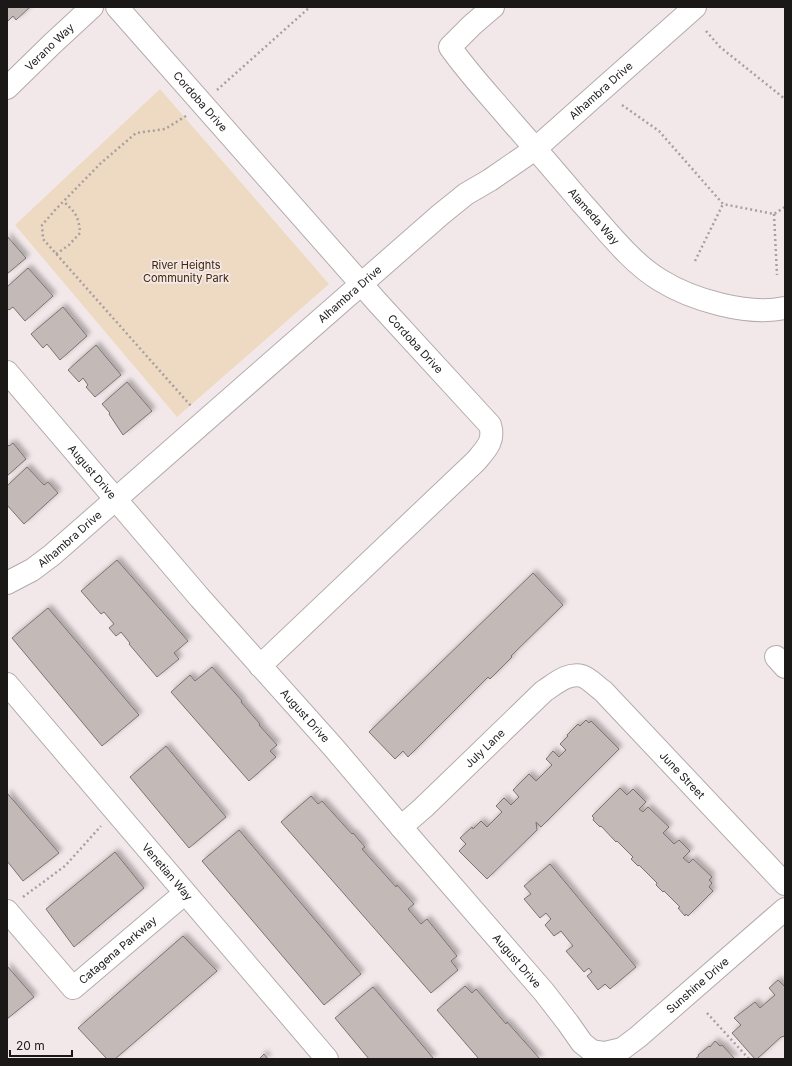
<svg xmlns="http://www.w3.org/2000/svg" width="792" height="1066" font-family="Inter,sans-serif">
<defs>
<filter id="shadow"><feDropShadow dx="3.5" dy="-3.5" stdDeviation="2" flood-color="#0004"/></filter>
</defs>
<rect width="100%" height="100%" fill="#f2e8ea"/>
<path fill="#eedac2" d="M160,89l169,195 -152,133 -162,-192z"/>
<g fill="#c3bab8" stroke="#7b7371" filter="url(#shadow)">
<path d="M7,7h23l-14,13 -3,-4 -6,6z"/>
<path d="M7,236l19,22 -19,16z"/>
<path d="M28,268l25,28 -28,25 -12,-14 -4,3 -2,-2v-21z"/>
<path d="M63,307l24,29 -27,24 -13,-16 -4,4 -12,-14z"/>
<path d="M96,345l25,30 -26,22 -9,-10 2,-2 -5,-7 -4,4 -11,-12z"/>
<path d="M127,382l25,29 -29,24 -14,-21 1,-1 -8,-9z"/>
<path d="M13,443l13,16 -19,17v-32l2,2z"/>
<path d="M27,467l17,18 4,-3 10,11 -34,31 -17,-19v-19z"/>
<path d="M117,560l71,81 -14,12 5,6 -22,18 -28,-33 1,-1 -9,-11 -5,4 -7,-8 5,-4 -10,-12 -3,2 -20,-23z"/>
<path d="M533,573l30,32 -52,51 1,1 -22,22 -2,-2 -80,80 -5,-6 -8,8 -26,-27z"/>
<path d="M48,608l91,107 -37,31 -90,-108z"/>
<path d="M212,667l30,34 -1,1 19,22 -1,1 18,20 -7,6 6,6 -27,24 -78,-89 19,-17 5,6z"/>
<path d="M586,720l3,3 2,-2 28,28 -78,78 -5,-5 1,8 -50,49 -28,-28 7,-7 -6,-6 12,-11 1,2 8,-8 6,6 15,-15 -6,-6 8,-8 7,7 8,-8 -6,-7 16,-16 7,7 16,-16 -6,-6 7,-8 6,6 7,-7 -6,-6 8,-8 -1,-1 11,-11 2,2z"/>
<path d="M166,746l60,71 -37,31 -59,-71z"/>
<path d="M620,788l7,7 6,-6 13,13 -7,7 4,3 5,-5 21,20 -6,6 11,11 5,-4 11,11 -7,7 6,5 4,-4 19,18 -3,3 3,3 -3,4 4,4 -25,25 -2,-2 -1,2 -7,-8 2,-1 -16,-16 -1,1 -7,-7 1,-2 -18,-18 -1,1 -7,-7 2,-2 -16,-16 -1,1 -15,-16 -1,1 -7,-7 1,-2 -2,-2z"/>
<path d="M7,793l52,60 -36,28 -16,-20z"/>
<path d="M311,796l7,8 4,-3 30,33 1,-1 12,14 -3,2 34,38 1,-2 17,19 -6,5 13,15 6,-5 30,37 -6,5 7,9 -27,23 -150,-171z"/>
<path d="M239,830l122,144 -37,31 -122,-144z"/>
<path d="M115,852l29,36 -70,59 -28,-38z"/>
<path d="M550,864l86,103 -26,22 -5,-5 -7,6 -11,-14 5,-4 -3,-4 -5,4 -18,-21 7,-5 -12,-15 -7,5 -9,-11 6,-6 -5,-6 -6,5 -16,-19 7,-5 -7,-8z"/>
<path d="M183,936l34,35 -102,88h-8l-29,-31z"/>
<path d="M7,966l27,31 -27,22z"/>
<path d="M778,980l7,7v49l-4,1 -24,22h-2l-23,-26 9,-8 -7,-7 21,-16 5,6 15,-13 -6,-7z"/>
<path d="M465,986l7,7 4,-4 30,35 1,-2 33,37h-61l-42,-49z"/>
<path d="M373,987l61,72h-65l-34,-41z"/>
<path d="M715,1041l5,5 2,-1 13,14h-40l4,-3 -1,-1 11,-9 1,1z"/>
<path d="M264,1054l4,5h-9z"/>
</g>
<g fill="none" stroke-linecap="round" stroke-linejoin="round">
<g stroke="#b4abad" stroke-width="24">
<g id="minor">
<path id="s1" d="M117,7l261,296 112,122c5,16 -4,24 -14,36l-216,205"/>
<path id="s2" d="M493,7l-21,18 -22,22c19,27 41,50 62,75 23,26 46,53 69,80 24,26 49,60 79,78 32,20 88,36 125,28"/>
<path id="s3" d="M7,88l45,-44 40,-37"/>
<path id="s4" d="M7,372l193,226 134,150 67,79 143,165 24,31 14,20 10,8 13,2 17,-4 16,-12 147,-128"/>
<path id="s5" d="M7,583l25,-13 20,-15 388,-340 26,-21 24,-14 45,-31 160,-142"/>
<path d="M776,657l9,10"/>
<path id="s6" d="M7,684l320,375"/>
<path id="s7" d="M401,827l22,-19 121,-117c11,-7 24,-19 38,-15 7,2 15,11 21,15l182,193"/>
<path id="s8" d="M7,911l66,77 112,-95"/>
</g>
</g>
<g stroke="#a79fa1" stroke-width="2.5" stroke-dasharray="2 3" stroke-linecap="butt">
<path d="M706,31l14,16 65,52"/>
<path d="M217,90l93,-83"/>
<path d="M622,105l37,26 64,73 51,10 11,-7"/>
<path d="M186,116l-21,13 -29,4 -35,30 -45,46 -14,16 1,14 148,167"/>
<path d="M774,214l3,61"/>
<path d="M56,254l13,-9 11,-12c-1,-17 -5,-21 -17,-32"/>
<path d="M695,261l28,-57"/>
<path d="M23,897l42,-31 36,-40"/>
<path d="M707,1013l42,46"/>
</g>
<use href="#minor" stroke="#fff" stroke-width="22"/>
</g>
<g text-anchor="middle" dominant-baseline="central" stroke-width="3.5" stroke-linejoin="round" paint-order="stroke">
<g font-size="11" fill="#1b1818" stroke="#f2e8ea">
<text stroke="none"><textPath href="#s3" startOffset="59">Verano Way</textPath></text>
<text stroke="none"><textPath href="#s5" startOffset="773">Alhambra Drive</textPath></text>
<text stroke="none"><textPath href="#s1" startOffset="126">Cordoba Drive</textPath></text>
<text stroke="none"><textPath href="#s2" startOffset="281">Alameda Way</textPath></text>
<text stroke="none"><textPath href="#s5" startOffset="449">Alhambra Drive</textPath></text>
<text stroke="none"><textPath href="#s1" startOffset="450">Cordoba Drive</textPath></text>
<text stroke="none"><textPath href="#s4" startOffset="131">August Drive</textPath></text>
<text stroke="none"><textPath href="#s5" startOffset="77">Alhambra Drive</textPath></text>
<text stroke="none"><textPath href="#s4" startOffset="455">August Drive</textPath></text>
<text stroke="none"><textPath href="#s7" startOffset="115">July Lane</textPath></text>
<text stroke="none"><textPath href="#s7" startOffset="381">June Street</textPath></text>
<text stroke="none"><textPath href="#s6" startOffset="247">Venetian Way</textPath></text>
<text stroke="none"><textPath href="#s8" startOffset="160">Catagena Parkway</textPath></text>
<text stroke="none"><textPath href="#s4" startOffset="779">August Drive</textPath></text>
<text stroke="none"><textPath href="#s4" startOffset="1026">Sunshine Drive</textPath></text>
</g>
<g font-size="11" fill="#422600" stroke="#f2e8ea">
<text x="186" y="265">River Heights<tspan x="186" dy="13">Community Park</tspan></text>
</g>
</g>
<rect width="792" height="1066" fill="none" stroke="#1b1818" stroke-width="16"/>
<path d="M10 1050v6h62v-6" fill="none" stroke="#1b1818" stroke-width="2"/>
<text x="16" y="1050" font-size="12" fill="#1b1818" stroke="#f2e8ea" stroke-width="3" paint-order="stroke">20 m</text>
</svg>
